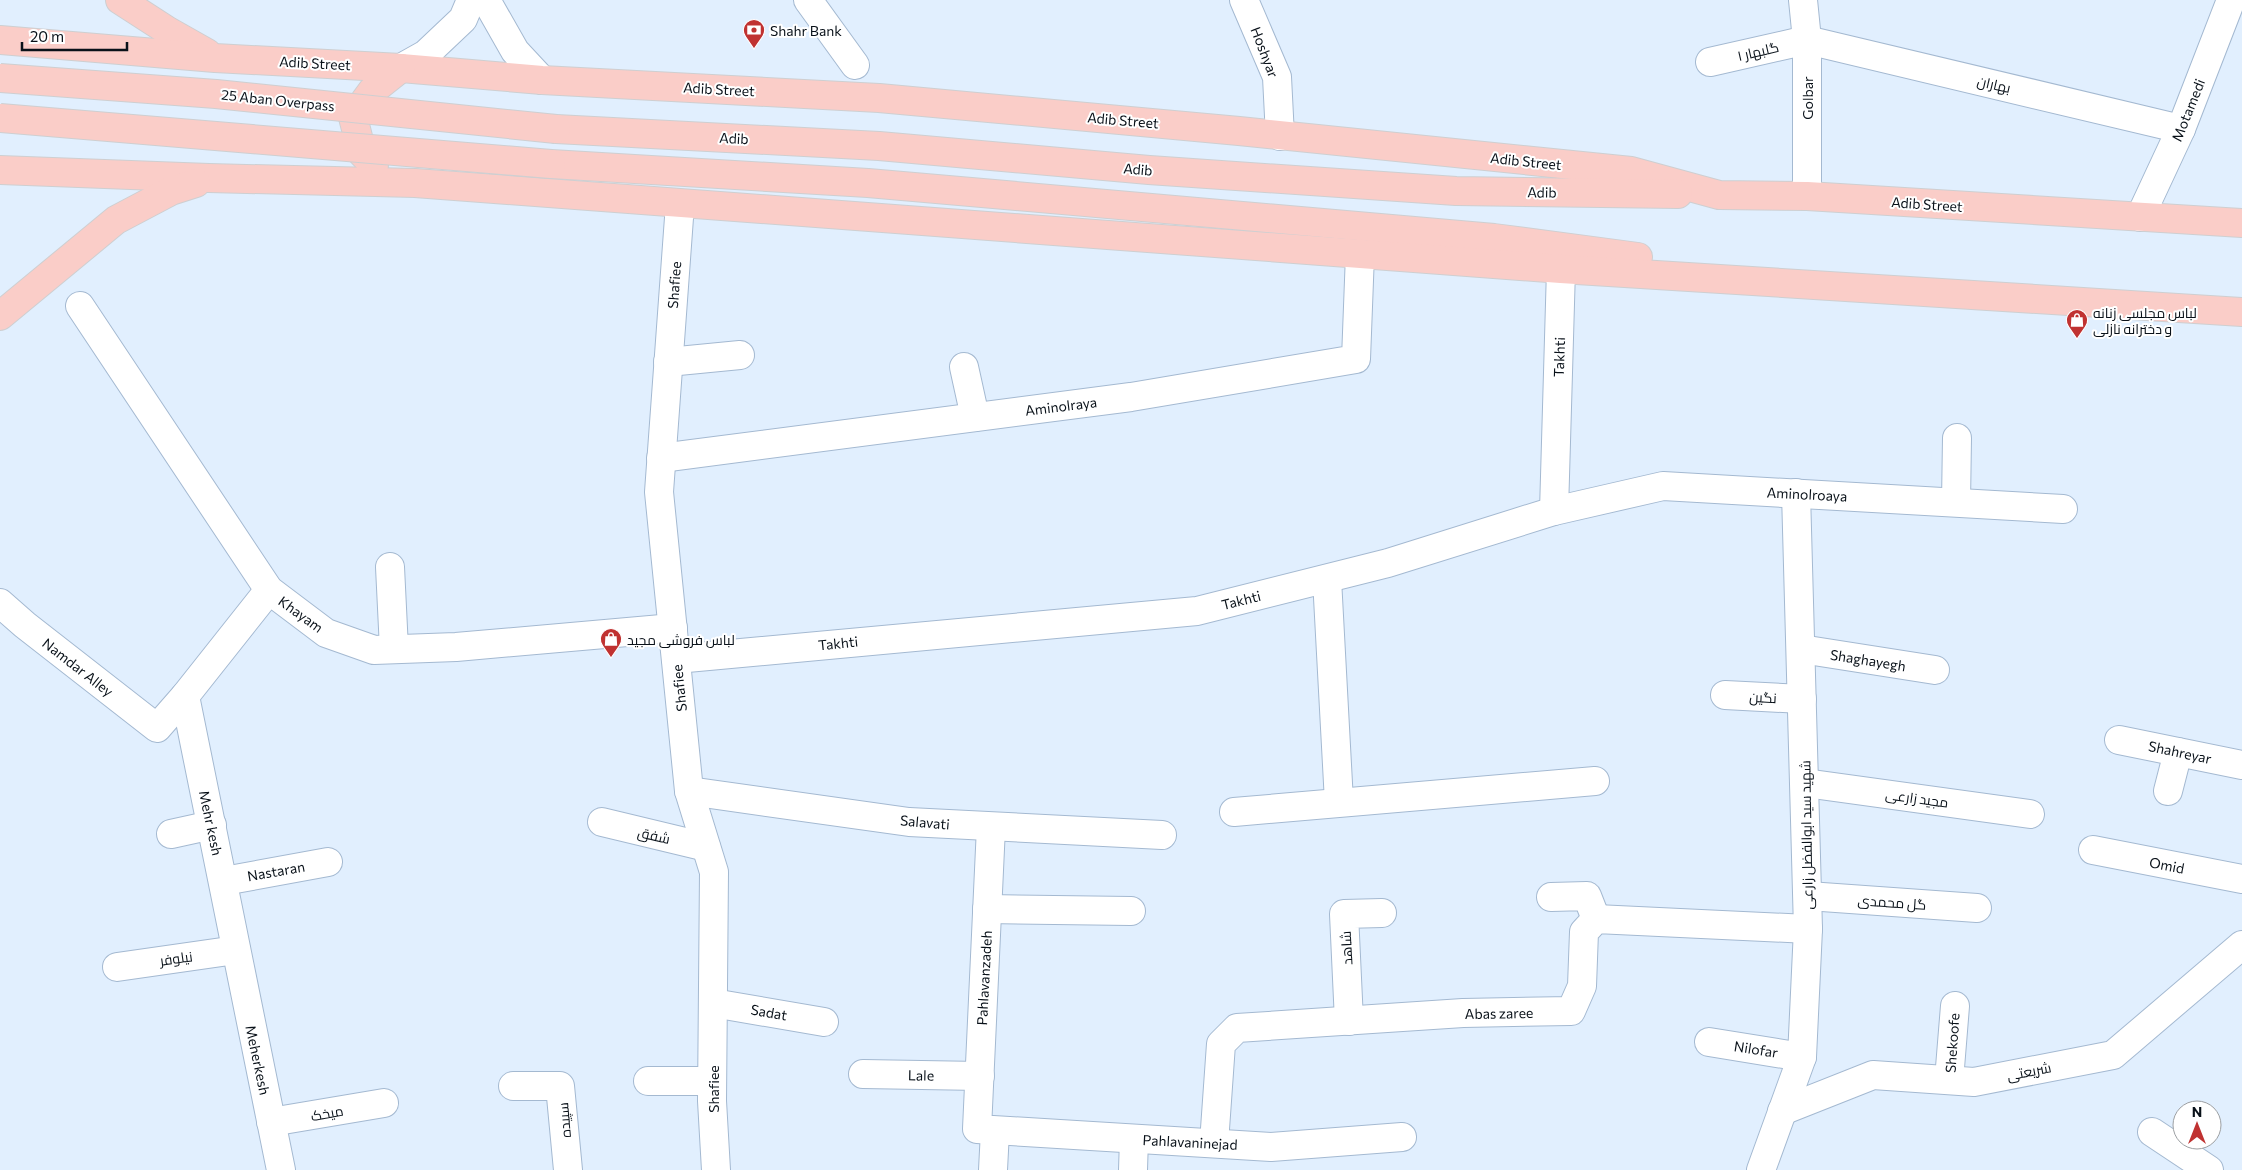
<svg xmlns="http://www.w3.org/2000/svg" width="2242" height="1170" font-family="Commissioner,Cairo,sans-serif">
<rect width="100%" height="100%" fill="#e1effe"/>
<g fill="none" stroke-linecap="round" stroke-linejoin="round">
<g stroke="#a4b9d1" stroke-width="30">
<g id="minor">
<path d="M486,0l29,51 27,29"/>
<path d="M808,0l47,65"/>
<path d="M1244,0l33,77 3,59"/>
<path d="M1803,0l4,40v156"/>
<path d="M1710,62l97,-22 374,89"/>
<path d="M401,68l25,-14 37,-35 8,-19"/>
<path d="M680,204l-21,288 30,299 25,81 -2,229 4,69"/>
<path d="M2140,217l41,-88 50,-129"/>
<path d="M80,306l189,284 57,43 48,17 82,-3 217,-19"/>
<path d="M668,362l72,-7"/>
<path d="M964,367l11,50"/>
<path d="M661,458l470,-61 225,-38 4,-105"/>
<path d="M1956,502l1,-64"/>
<path d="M1554,511l109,-25 400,23"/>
<path d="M390,567l4,82"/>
<path d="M1327,579l12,223"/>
<path d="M0,603l25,22 132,103 28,-32 84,-106"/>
<path d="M1801,649l134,21"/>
<path d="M676,659l521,-48 191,-48 166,-52 7,-242"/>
<path d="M1725,695l77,4"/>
<path d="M185,696l96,474"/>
<path d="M2119,740l123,25"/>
<path d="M1805,783l225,31"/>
<path d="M689,791l220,31 253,13"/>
<path d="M2168,791l10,-39"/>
<path d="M1234,812l361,-31"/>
<path d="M602,822l104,25"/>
<path d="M991,827l-14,302 294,18 131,-10"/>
<path d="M171,834l41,-9"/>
<path d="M2093,850l149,29"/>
<path d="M224,881l104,-19"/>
<path d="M1808,896l169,12"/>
<path d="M1551,897l36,-1 9,23"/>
<path d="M987,909l144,2"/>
<path d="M117,967l119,-17"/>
<path d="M713,1003l111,19"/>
<path d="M1349,1021l-5,-107 38,-1"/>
<path d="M1709,1042l93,15"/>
<path d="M863,1074l117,2"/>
<path d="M1949,1080l6,-74"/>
<path d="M648,1081h64"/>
<path d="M513,1086h47l8,84"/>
<path d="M1782,1111l91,-36 101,7 139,-27 129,-110"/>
<path d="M271,1122l113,-19"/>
<path d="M2152,1132l57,38"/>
<path d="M1214,1143l7,-99 16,-16 226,-15 108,-2 11,-25 2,-54 12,-13 212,10"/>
<path d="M993,1170l2,-39"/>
<path d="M1133,1170l1,-31"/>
<path d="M1761,1170l41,-113 6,-128 -12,-436"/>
</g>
</g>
<g stroke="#cecfd1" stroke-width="30">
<g id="major">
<path d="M120,0l48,31 39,22"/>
<path d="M0,40l215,18 186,10 141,12 337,18 360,33 392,40 88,24 88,1 435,27"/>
<path d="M556,129l323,17 270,24 307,21 222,3"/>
<path d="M551,164l317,19 626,55 144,19"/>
<path d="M374,165l-12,-12 -9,-36 19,-26 29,-23"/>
<path d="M0,170l209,8 206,5 1146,86 681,43"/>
<path d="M0,316l116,-96 55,-29 25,-8"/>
</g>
</g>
<use href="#minor" stroke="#fff" stroke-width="28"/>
<use href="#major" stroke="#facdc8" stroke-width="28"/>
<g stroke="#cecfd1" stroke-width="30" stroke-linecap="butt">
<g id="major-bridge">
<path d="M0,78l216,16 340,35"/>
<path d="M0,118l551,46"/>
</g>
</g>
<use href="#major-bridge" stroke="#facdc8" stroke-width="28"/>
</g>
<defs>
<g id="bank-pin" transform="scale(1.125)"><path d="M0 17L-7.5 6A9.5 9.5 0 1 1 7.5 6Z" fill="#c03231" stroke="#fff"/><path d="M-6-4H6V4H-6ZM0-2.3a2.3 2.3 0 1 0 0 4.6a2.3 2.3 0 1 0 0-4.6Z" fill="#fff"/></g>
<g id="shop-pin" transform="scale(1.125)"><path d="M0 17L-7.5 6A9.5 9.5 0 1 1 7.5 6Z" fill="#c03231" stroke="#fff"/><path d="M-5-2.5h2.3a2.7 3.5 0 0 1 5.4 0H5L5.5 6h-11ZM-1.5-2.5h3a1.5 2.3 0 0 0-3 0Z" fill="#fff"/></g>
</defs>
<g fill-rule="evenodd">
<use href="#bank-pin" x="754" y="30"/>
<use href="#shop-pin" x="2077" y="320"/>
<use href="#shop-pin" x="611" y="639"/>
</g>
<g text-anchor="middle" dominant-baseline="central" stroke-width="4" stroke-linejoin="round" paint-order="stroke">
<g font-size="14" fill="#091119" stroke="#fff" text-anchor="start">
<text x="770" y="30">Shahr Bank</text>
<text x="2093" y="312">لباس مجلسی زنانه<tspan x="2093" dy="16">و دخترانه نازلی</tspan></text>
<text x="627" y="639">لباس فروشی مجید</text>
</g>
<g font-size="14" fill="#091119" stroke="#fff">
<text transform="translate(1758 51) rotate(-13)">گلبهار ۱</text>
<text transform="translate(1265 52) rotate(69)">Hoshyar</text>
<text transform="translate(315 63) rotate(3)">Adib Street</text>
<text transform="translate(1994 84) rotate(13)">بهاران</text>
<text transform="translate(719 89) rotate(3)">Adib Street</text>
<text transform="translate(1807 98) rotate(-90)">Golbar</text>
<text transform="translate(278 100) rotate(6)">25 Aban Overpass</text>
<text transform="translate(2188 110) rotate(-68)">Motamedi</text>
<text transform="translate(1123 120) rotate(5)">Adib Street</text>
<text transform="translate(734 138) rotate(3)">Adib</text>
<text transform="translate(1526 161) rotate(6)">Adib Street</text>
<text transform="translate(1138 169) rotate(5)">Adib</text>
<text transform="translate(1542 192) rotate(1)">Adib</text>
<text transform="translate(1927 204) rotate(4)">Adib Street</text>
<text transform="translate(674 285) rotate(-86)">Shafiee</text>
<text transform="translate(1559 357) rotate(-88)">Takhti</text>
<text transform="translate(1061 406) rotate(-7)">Aminolraya</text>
<text transform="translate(1807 494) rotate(3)">Aminolroaya</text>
<text transform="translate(1241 600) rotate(-14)">Takhti</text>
<text transform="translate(301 614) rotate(36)">Khayam</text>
<text transform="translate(838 643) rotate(-6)">Takhti</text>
<text transform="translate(1868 660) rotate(9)">Shaghayegh</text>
<text transform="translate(78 667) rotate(38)">Namdar Alley</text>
<text transform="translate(679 688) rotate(-96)">Shafiee</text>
<text transform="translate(1763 697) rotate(3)">نگین</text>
<text transform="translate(2180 752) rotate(12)">Shahreyar</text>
<text transform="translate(1917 798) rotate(8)">مجید زارعی</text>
<text transform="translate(925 822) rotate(5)">Salavati</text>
<text transform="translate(211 823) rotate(78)">Mehr kesh</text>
<text transform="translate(654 835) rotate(13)">شفق</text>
<text transform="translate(1806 835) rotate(-91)">شهید سید ابوالفضل زارعی</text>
<text transform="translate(2167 865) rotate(11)">Omid</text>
<text transform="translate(276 871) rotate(-10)">Nastaran</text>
<text transform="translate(1892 902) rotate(4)">گل محمدی</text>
<text transform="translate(1346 948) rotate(-93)">شاهد</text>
<text transform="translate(176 958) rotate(-8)">نیلوفر</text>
<text transform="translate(984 978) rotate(-87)">Pahlavanzadeh</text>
<text transform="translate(769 1012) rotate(10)">Sadat</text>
<text transform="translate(1499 1013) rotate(-1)">Abas zaree</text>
<text transform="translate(1952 1043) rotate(-86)">Shekoofe</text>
<text transform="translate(1756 1049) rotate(9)">Nilofar</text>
<text transform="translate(258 1060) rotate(78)">Meherkesh</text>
<text transform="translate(2029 1071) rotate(-11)">شریعتی</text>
<text transform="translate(921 1075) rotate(1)">Lale</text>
<text transform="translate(713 1089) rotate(-90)">Shafiee</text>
<text transform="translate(327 1113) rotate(-10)">میخک</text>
<text transform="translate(564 1120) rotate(-95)">سپیده</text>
<text transform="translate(1190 1142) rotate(3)">Pahlavaninejad</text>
</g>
</g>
<g transform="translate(2197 1125)"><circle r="24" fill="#ffffff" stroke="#9da0a3"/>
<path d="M0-4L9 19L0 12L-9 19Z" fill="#c03231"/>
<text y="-8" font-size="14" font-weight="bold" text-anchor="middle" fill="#091119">N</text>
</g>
<path d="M22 42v8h105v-8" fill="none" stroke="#091119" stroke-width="2.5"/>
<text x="30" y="42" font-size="15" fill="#091119" stroke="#ffffff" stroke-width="4" paint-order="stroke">20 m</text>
</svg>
